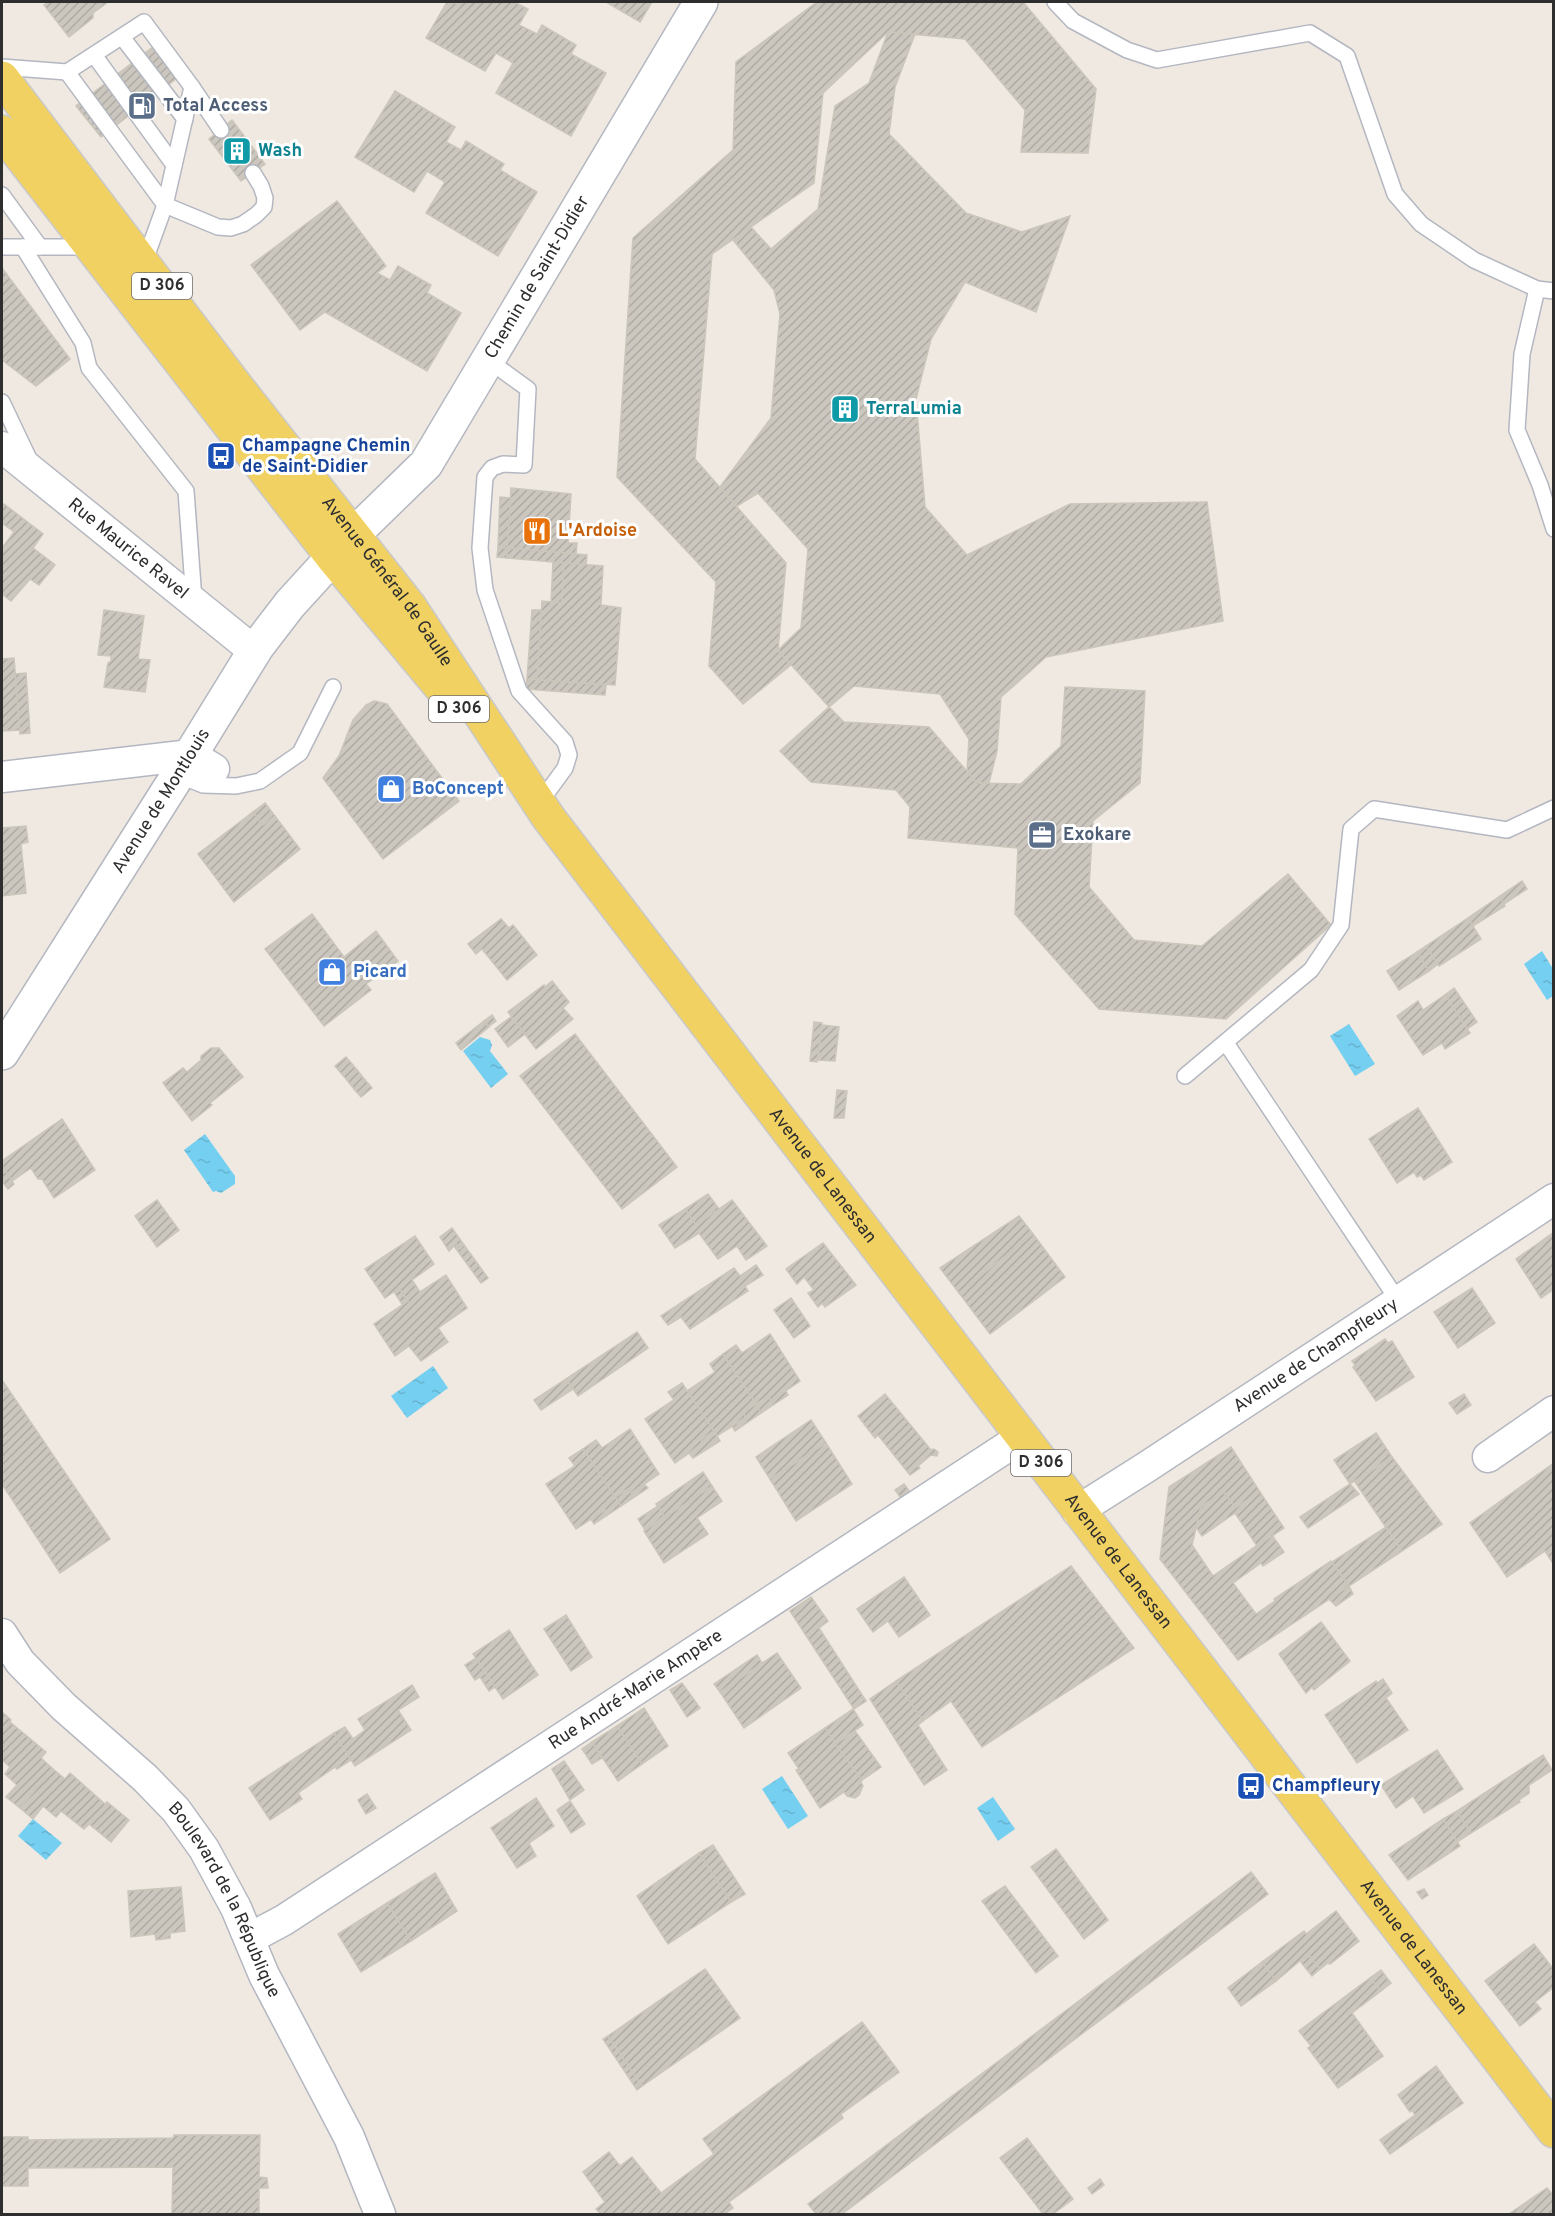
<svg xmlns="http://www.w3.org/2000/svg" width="1555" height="2216" font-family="Overpass,sans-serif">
<defs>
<pattern id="water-ripples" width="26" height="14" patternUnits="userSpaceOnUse" patternTransform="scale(1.5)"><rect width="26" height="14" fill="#75cff0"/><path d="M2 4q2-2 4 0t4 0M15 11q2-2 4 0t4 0" fill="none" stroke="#66b2ce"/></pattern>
<pattern id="building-hatch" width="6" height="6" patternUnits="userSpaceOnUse" patternTransform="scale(1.5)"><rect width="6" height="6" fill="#cbc7bf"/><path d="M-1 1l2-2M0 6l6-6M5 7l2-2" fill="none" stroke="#afaba4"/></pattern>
</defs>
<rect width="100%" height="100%" fill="#efe9e1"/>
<g fill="url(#water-ripples)">
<path d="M1542,951l11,18v27l-6,4 -23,-36z"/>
<path d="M1349,1024l26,40 -20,12 -25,-40z"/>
<path d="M480,1037l10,3 2,5 -2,6 18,23 -17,14 -28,-37z"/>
<path d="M205,1134l30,42v8l-14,9 -5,-2 -3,1 -29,-42z"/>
<path d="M433,1366l15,22 -41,30 -16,-22z"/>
<path d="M782,1776l26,40 -20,13 -26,-40z"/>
<path d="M993,1797l22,32 -17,12 -21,-33z"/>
<path d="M33,1819l29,24 -16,17 -28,-24z"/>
</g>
<g fill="url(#building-hatch)" stroke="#cbc5ba" stroke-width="1.5">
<path d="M49,2h59l-15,11v5l-24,19 -25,-32z"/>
<path d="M447,2l13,2 1,-2h53l14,7 -9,16 18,9 5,-9 34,20 -5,9 35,19 -35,63 -75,-43 17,-30 -17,-10 -11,18 -59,-33z"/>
<path d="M606,2h46l-12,20z"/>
<path d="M817,2h206l73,87 -8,64 -67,-1 4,-42 -60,-71 -77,-7 -65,61 -9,90 -102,71 -17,205 91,104 -8,87 13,15 -48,39 -34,-38 7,-84 -99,-105 16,-239 100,-88 3,-88z"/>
<path d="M888,32l27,2 -20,53 -6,47 77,79 56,19 48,-16 -34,96 -71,-30 -34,57 -15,60 9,108 42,48 103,-51 137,-2 16,119 -177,36 -45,40 -4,54 -8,32h-12l-10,-12 2,-32 -29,-45 -86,-8 -25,21 -51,-57 23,-22 7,-79 -50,-56 -21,13 -17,-19 51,-69 9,-104 -6,-24 -41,-50 18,-13 20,22 47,-40 17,-103 34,-23z"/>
<path d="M162,40l24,31 -85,66 -25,-31z"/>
<path d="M395,91l60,36 -9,15 15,8 5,-9 38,23 -4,6 37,22 -39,64 -72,-43 19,-31 -18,-11 -13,21 -59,-35z"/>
<path d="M232,120l33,44 -24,17 -32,-42z"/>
<path d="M337,201l49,65 -9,7 13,7 8,-14 33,19 -4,8 34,20 -34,58 -102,-59 -25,18 -49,-65z"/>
<path d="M2,268l68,91 -34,27 -34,-26z"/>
<path d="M511,488l60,6 -3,49h9l-1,11 -69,-6z"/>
<path d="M500,497l11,1 -4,50h-9z"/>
<path d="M4,504l39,30 -10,14 22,17 -16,20 -9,-6 -19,22 -9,-7v-46l12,-16 -12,-9v-16z"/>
<path d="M498,548h9v10l-10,-1z"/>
<path d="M507,548l80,7 -1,10 -79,-7z"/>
<path d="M553,562l11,1 -2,40 -11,-1z"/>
<path d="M564,563l39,3 -2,39 20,3 -6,77 -78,-5 5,-79 20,2z"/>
<path d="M104,610l40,6 -6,43 12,1 -5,32 -41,-5 4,-24 3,-2v-5l-13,-1z"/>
<path d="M532,610h9l-4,70 -10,-1z"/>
<path d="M14,658l6,72 -18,1v-72z"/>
<path d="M26,673l4,60 -10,1 -5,-60z"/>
<path d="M527,679l79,6 -1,10 -79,-6z"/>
<path d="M1065,687l80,4 -5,92 -47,38 -4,66 45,53 68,6 86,-72 43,51 -105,94 -127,-10 -84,-95 3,-66 -110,-10 2,-31 -14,-17 -85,-8 -31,-31 49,-44 15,15 85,5 48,56 44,1 40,-38z"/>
<path d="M374,701l13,3 72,97 -76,58 -60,-81 16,-22 14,-36 13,-15z"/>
<path d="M265,803l10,13 -12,9 -10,-13z"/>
<path d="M253,812l10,13 12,-9 25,33 -66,53 -36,-48z"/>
<path d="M26,826l2,16 -7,2 5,49 -24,3v-68z"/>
<path d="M1522,881l5,8 -23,15 -4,-8z"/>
<path d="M1500,896l5,10 -32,20 -5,-8z"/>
<path d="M312,914l32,43 32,-26 22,30 -32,23 5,6 -47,36 -59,-77z"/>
<path d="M1468,918l13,21 -42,27 -13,-20z"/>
<path d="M501,919l8,9 4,-3 24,30 -30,25 -25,-31 -6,5 -8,-10z"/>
<path d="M1426,946l12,18 -9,7 -12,-19z"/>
<path d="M1417,952l12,19 -30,19 -12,-19z"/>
<path d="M552,981l17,21 -6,6 10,11 -37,30 -28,-37 36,-27 1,2z"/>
<path d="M1454,988l23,34 -10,7 -22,-34z"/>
<path d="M1445,995l25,38 -25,16 -3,-6 -19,12 -26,-39 21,-15 5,9z"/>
<path d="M492,1015l4,6 -8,6 -4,-6z"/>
<path d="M511,1017l14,17 -17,13 -13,-18z"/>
<path d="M484,1021l5,6 -28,23 -5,-7z"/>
<path d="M814,1022l8,1 -5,39 -7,-1z"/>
<path d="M822,1025l17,2 -4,34 -17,-1z"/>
<path d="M575,1034l102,133 -55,42 -102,-133z"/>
<path d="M211,1048h8l24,29 -33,26 2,2 -20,16 -29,-38 20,-15 4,4 14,-12v-4z"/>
<path d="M346,1057l12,14 -11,9 -12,-14z"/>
<path d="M358,1071l7,9 -11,9 -7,-9z"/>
<path d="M365,1080l7,8 -11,9 -7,-8z"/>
<path d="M837,1090l10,1 -3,27h-10z"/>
<path d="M1418,1108l34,54 -28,18 -3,-5 -4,2 -3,-5 -17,11 -28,-44z"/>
<path d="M62,1119l33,51 -41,28 -12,-19h-4l-7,-11 -19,13 -10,-15v-5z"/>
<path d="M2,1166l12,18 -6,5 -6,-8z"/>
<path d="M708,1194l11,15 -23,16 -11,-16z"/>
<path d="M157,1200l22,30 -22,17 -22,-31z"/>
<path d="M732,1200l35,46 -21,14 -9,-14 -19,13 -19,-26 -24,15 -16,-23 26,-16 11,16z"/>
<path d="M1019,1216l14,18 -74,59 -19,-25z"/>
<path d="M452,1228l12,17 -4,4 -4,-5 -7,7 -9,-14z"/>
<path d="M1553,1233l1,56 -13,9 -25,-39z"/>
<path d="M1033,1234l32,43 -75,57 -31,-41z"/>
<path d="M415,1236l19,28 -22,16 8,12 26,-17 21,33 -29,20 10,14 -27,19 -12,-15 -14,10 -21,-32 34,-23 -9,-13 -14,10 -20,-29z"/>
<path d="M823,1243l33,42 -31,22 -3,-4 -4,4 -10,-14 6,-3 -10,-13 -7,7 -11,-15z"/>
<path d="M456,1244l4,5 4,-4 24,33 -7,5 -27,-37z"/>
<path d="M756,1265l7,10 -18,11 3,5 -58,38 -9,-12 -13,8 -7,-9 73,-48 6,8z"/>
<path d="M399,1288l9,13 -6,3 -8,-12z"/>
<path d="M1472,1288l23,35 -37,25 -24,-36z"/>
<path d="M791,1298l19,28 -16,12 -20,-28z"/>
<path d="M637,1332l11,16 -70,48 -12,-17z"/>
<path d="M770,1334l30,47 -29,20 -3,-5 -12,8 -33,-50 13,-9 6,8z"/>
<path d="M1385,1339l3,4 4,-2 22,36 -38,24 -23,-34 2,-2 -3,-4z"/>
<path d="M723,1354l33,50 -13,9 3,4 -29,19 -30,-45 28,-19 -5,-8z"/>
<path d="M566,1379l7,10 -32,21 -7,-10z"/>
<path d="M2,1380l108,159 -50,34 -58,-89z"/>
<path d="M682,1383l32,48 -13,9 2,3 -28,20 -30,-44 29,-19 -6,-8z"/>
<path d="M786,1391l2,4 -27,18 -5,-9 12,-8 3,5z"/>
<path d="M885,1394l46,56 3,-1 4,3 -1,4 -6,-1 -13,11 2,2 -10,7 -32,-40 -3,3 -17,-22z"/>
<path d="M1464,1394l7,11 -14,9 -8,-11z"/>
<path d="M756,1404l5,9 -26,18 -3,-5 14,-9 -3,-4z"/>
<path d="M811,1420l15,23 -56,36 -14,-22z"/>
<path d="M630,1429l29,45 -28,19 -3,-4 -13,8 -32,-48 13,-9 6,8z"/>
<path d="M714,1431l6,10 -27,17 -4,-5 14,-10 -2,-3z"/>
<path d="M1376,1433l16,24 -42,27 -16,-24z"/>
<path d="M826,1443l26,41 -56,37 -26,-42z"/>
<path d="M1231,1447l29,45 -25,16 -11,-16 -23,15 -9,38 21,31 59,-41 12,17 -21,14 -2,-3 -28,20 23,31 19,-13 -1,-2 57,-38 18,25 -111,74 -78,-101 9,-72z"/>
<path d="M583,1449l32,48 -13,9 3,4 -29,19 -30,-45 29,-18 -6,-8z"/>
<path d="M1392,1457l50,67 -40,27 -47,-69z"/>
<path d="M1554,1463v98l-2,1 -7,-11 -38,26 -37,-54z"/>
<path d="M703,1472l9,14 -47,32 -9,-14z"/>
<path d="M644,1484l4,4 -27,18 -6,-9 13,-8 3,4z"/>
<path d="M904,1484l6,8 -9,6 -6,-8z"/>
<path d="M1350,1484l9,10 -51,34 -8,-11z"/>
<path d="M712,1486l10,15 -25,17 11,16 -44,29 -20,-32z"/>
<path d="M1224,1492l11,16 25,-16 24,36 -27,18 -22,-33 -33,23 -6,-9 5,-20z"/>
<path d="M615,1497l6,9 -27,18 -3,-5 14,-9 -3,-4z"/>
<path d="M658,1506l6,10 -19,14 -7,-11z"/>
<path d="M1386,1527l16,24 -53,35 -17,-24z"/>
<path d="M1071,1566l63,82 -152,99 -31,-46 -28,20 -27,-40z"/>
<path d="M904,1577l26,38 -31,22 -11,-16 -15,11 -16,-23z"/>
<path d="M1349,1586l4,8 -17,12 -7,-7z"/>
<path d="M811,1597l17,24 -9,7 47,73 -12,8 -64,-98z"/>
<path d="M566,1615l26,42 -21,14 -27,-42z"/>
<path d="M1321,1622l29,39 -36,29 -2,-3 -6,6 -27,-39z"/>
<path d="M509,1630l29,45 -35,24 -30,-45z"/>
<path d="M777,1653l24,35 -57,40 -24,-36z"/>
<path d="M757,1655l5,8 -42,29 -6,-8z"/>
<path d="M476,1658l10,15 -11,7 -10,-15z"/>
<path d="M486,1673l9,14 -6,4 -9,-14z"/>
<path d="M1383,1679l9,14 -6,5 22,32 -51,33 -32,-48 51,-34 1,2z"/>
<path d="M896,1681l27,40 -5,4 29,45 -23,15 -54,-86z"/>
<path d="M682,1683l18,25 -13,9 -17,-27z"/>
<path d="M412,1685l7,12 -21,13 13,20 -56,36 -21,-33 11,-6 8,12 12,-9 -7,-11z"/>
<path d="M644,1708l24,38 -26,18 -25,-38z"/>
<path d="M853,1709l10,16 -28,19 -10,-16z"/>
<path d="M2,1712l9,8 -1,2 36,30 -5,6 12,11 -33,39 -14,-11 11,-12 -12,-11 5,-7 -8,-7z"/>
<path d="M617,1726l25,38 -24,17 -26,-39z"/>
<path d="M825,1728l37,52 -1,2 2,4 -4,9 -4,3 -8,-2 -3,-4 -24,16 -24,-38 3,-1 -11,-16z"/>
<path d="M855,1731l26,36 -19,13 -27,-36z"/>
<path d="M334,1733l17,27 -14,9 -2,-2 -37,26 4,6 -32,21 -21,-32z"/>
<path d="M592,1742l10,16 -10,6 -10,-15z"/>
<path d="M1437,1750l26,39 -39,24 -11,-17 -17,12 -15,-23z"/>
<path d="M1543,1755l9,15 -23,15v8l-10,7 1,2 -49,31 -14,-22z"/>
<path d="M564,1761l20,29 -14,10 -18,-31z"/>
<path d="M53,1769l12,10 5,-6 35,31 2,-2 22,18 -18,22 -22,-18 -5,5 -23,-18 -5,6 -13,-11 -10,13 -13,-11z"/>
<path d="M367,1794l9,14 -10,6 -8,-14z"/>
<path d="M536,1798l18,28 -25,17 7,13 -19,12 -26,-40z"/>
<path d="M570,1801l15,23 -14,9 -14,-23z"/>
<path d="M1457,1811l14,22 -14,9 -14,-23z"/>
<path d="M1443,1819l17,27 -52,34 -19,-25z"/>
<path d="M713,1845l32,49 -14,8 -32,-49z"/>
<path d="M1056,1849l52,71 -24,19 -53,-72z"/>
<path d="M699,1853l32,49 -63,42 -31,-48z"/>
<path d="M1251,1872l17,22 -426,320h-26l-8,-10z"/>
<path d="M435,1873l22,38 -46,30 -24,-38z"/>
<path d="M1005,1886l53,70 -22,17 -54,-72z"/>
<path d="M181,1887l4,44 -15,2v5l-14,2 -1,-6 -24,3 -3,-46z"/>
<path d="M1424,1889l4,6 -6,4 -5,-7z"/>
<path d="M387,1903l24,38 -50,31 -23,-38z"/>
<path d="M1336,1911l23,30 -29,23 -2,-1 -8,6 -12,-15 -32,27 -14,-19 42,-31 2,3z"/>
<path d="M1534,1944l20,26v17l-19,15 6,7 -21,17 -35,-45z"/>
<path d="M1308,1954l12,15 -8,7 -12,-15z"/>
<path d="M1262,1962l14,19 -35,25 -13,-18z"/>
<path d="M705,1969l35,49 -98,68 -34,-50z"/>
<path d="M1381,1970l10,13 -10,8 -11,-13z"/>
<path d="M1370,1978l11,13 -29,22 31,43 -45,32 -30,-40 3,-2 -12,-15z"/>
<path d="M862,2022l37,50 -58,42 2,4 -114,84 4,6 -9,6h-123l-5,-5 9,-7 -22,-30 26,-20 11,14 12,-9 29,36 53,-39 -11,-15z"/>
<path d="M608,2036l34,50 -5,4 -34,-51z"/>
<path d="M1436,2066l27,37 -73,51 -10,-14 35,-25 -3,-5 -2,2 -12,-17z"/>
<path d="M174,2135h86l-1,42 8,1 1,10h-9v26h-87l1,-47 -145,1v18h-26v-49h26v3l145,-2z"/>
<path d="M1027,2138l46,61 -20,15h-10l-43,-56z"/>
<path d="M1100,2179l4,6 -12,9 -4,-6z"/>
<path d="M1547,2188l7,8 -2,18h-43z"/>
</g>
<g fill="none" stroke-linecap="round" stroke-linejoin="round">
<g stroke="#b4b7c1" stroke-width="18">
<g id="lane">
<path d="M1055,2l18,19 54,29 30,10 153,-27 37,23 48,138 26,30 53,36 63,29 17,2"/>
<path d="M122,37l63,82"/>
<path d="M94,55l80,110"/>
<path d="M2,67l65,5 77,-50 48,65 -27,118 -21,58"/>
<path d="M67,72l98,133 53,22 13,1 12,-4 13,-9 8,-8 1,-9 -4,-12 -8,-13"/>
<path d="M192,87l29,43"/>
<path d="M2,195l38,52"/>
<path d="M2,247h86"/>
<path d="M23,247l60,96 6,25 97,123 8,109"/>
<path d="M1537,289l-15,65 -5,76 23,55 14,44"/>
<path d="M488,360l40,29 -4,76 -21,-1 -11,4 -7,9 -5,71 5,42 34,101 46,51 4,13 -4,13 -27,37"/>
<path d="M2,402l28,59"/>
<path d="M178,775l25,10 33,1 24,-5 40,-28 33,-66"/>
<path d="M1226,1043l173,259"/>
<path d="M1185,1076l126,-106 30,-45 10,-96 23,-20 133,21 47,-22"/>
</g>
</g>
<g stroke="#b4b7c1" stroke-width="33">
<g id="street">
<path id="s1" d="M2,447l252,204"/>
<path d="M2,777l189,-22 23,14"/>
<path d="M1488,1457l66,-46"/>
<path id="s2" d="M1077,1511l68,-43 409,-269"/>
<path id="s3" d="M2,1634l18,28 44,45 81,71 31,32 28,39 32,59 28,67 85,162 31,77"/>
<path id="s4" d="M250,1940l6,-5 28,-15 738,-483"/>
</g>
</g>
<g stroke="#b4b7c1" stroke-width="36">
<g id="secondary">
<path id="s5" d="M2,1053l176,-278 79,-128 33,-43 63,-69 73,-71 275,-462"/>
</g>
</g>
<g stroke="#c9c9c9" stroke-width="36">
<g id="primary">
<path id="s6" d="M2,78l231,304 177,225 138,210 1006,1314"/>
<path d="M2,132l331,426 111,133"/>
</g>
</g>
<use href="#lane" stroke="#fff" stroke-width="15"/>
<use href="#street" stroke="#fff" stroke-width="30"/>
<use href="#secondary" stroke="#fff" stroke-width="33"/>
<use href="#primary" stroke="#f2d163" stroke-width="33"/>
</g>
<defs>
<g id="fuel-square" transform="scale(1.5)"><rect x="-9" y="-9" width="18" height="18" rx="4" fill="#5c6f8a" stroke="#fff"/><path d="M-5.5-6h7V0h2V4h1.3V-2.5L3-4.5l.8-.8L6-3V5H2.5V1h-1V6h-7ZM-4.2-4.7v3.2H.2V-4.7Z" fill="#fff"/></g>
<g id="building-square" transform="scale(1.5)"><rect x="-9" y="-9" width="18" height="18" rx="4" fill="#0f9aa8" stroke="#fff"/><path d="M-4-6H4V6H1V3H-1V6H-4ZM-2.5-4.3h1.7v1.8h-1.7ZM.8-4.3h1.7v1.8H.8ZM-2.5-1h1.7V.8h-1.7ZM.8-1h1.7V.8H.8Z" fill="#fff"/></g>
<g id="bus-square" transform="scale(1.5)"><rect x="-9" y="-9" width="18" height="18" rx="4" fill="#1a4fb4" stroke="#fff"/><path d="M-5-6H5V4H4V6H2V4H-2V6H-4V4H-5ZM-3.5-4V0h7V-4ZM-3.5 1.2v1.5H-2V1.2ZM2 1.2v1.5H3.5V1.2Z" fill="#fff"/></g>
<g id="restaurant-square" transform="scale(1.5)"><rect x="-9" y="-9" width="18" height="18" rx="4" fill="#e8710a" stroke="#fff"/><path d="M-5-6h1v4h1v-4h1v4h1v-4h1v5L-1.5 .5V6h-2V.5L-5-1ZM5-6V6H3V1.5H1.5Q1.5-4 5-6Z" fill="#fff"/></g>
<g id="shop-square" transform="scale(1.5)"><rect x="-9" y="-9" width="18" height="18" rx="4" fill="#3f7fe0" stroke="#fff"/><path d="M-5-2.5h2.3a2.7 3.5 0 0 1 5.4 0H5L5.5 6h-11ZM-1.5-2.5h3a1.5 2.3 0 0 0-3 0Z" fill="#fff"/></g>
<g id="office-square" transform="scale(1.5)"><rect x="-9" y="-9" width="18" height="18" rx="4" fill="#5c6f8a" stroke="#fff"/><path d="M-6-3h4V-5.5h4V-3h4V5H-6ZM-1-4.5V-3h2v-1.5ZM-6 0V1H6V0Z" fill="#fff"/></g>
</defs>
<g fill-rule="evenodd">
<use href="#fuel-square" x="142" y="106"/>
<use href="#building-square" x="237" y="151"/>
<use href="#building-square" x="845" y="409"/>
<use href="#bus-square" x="221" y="456"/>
<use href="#restaurant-square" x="537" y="531"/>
<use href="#shop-square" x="391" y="789"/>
<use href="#office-square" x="1042" y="835"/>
<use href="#shop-square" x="332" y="972"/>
<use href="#bus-square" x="1251" y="1786"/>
</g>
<g text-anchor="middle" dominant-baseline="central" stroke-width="6" stroke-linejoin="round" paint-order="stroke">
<g fill="#fff" stroke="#6d6d6d" stroke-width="1.5">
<rect x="132" y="273" width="60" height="26" rx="4.5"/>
<rect x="429" y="696" width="60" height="26" rx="4.5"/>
<rect x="1011" y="1450" width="60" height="26" rx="4.5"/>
</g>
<g font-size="16" font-weight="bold" fill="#2e2e2e">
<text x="162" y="286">D 306</text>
<text x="459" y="709">D 306</text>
<text x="1041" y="1463">D 306</text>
</g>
<g font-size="18" font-weight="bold" fill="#4e5e75" stroke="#fff" text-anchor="start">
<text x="163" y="106">Total Access</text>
<text x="1063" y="835">Exokare</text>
</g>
<g font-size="18" font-weight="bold" fill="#0d838f" stroke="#fff" text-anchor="start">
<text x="258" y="151">Wash</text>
<text x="866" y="409">TerraLumia</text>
</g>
<g font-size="18" fill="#2e2e2e" stroke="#fff">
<text stroke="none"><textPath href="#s5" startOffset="946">Chemin de Saint-Didier</textPath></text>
<text stroke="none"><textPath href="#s1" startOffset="162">Rue Maurice Ravel</textPath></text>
<text stroke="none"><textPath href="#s6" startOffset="634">Avenue Général de Gaulle</textPath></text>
<text stroke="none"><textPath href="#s5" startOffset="298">Avenue de Montlouis</textPath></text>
<text stroke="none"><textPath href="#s6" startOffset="1371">Avenue de Lanessan</textPath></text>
<text stroke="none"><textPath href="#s2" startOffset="285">Avenue de Champfleury</textPath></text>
<text stroke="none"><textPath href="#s6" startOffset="1857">Avenue de Lanessan</textPath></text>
<text stroke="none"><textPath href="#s4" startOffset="460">Rue André-Marie Ampère</textPath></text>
<text stroke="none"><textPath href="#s3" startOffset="351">Boulevard de la République</textPath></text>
<text stroke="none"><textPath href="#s6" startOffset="2343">Avenue de Lanessan</textPath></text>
</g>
<g font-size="18" font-weight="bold" fill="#164399" stroke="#fff" text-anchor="start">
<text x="242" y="446">Champagne Chemin<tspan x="242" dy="21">de Saint-Didier</tspan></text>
<text x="1272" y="1786">Champfleury</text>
</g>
<g font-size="18" font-weight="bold" fill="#c56008" stroke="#fff" text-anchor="start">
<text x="558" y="531">L'Ardoise</text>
</g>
<g font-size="18" font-weight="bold" fill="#366cbe" stroke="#fff" text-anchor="start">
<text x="412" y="789">BoConcept</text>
<text x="353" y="972">Picard</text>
</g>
</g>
<rect width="1555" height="2216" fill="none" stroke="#2e2e2e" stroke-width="6"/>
</svg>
